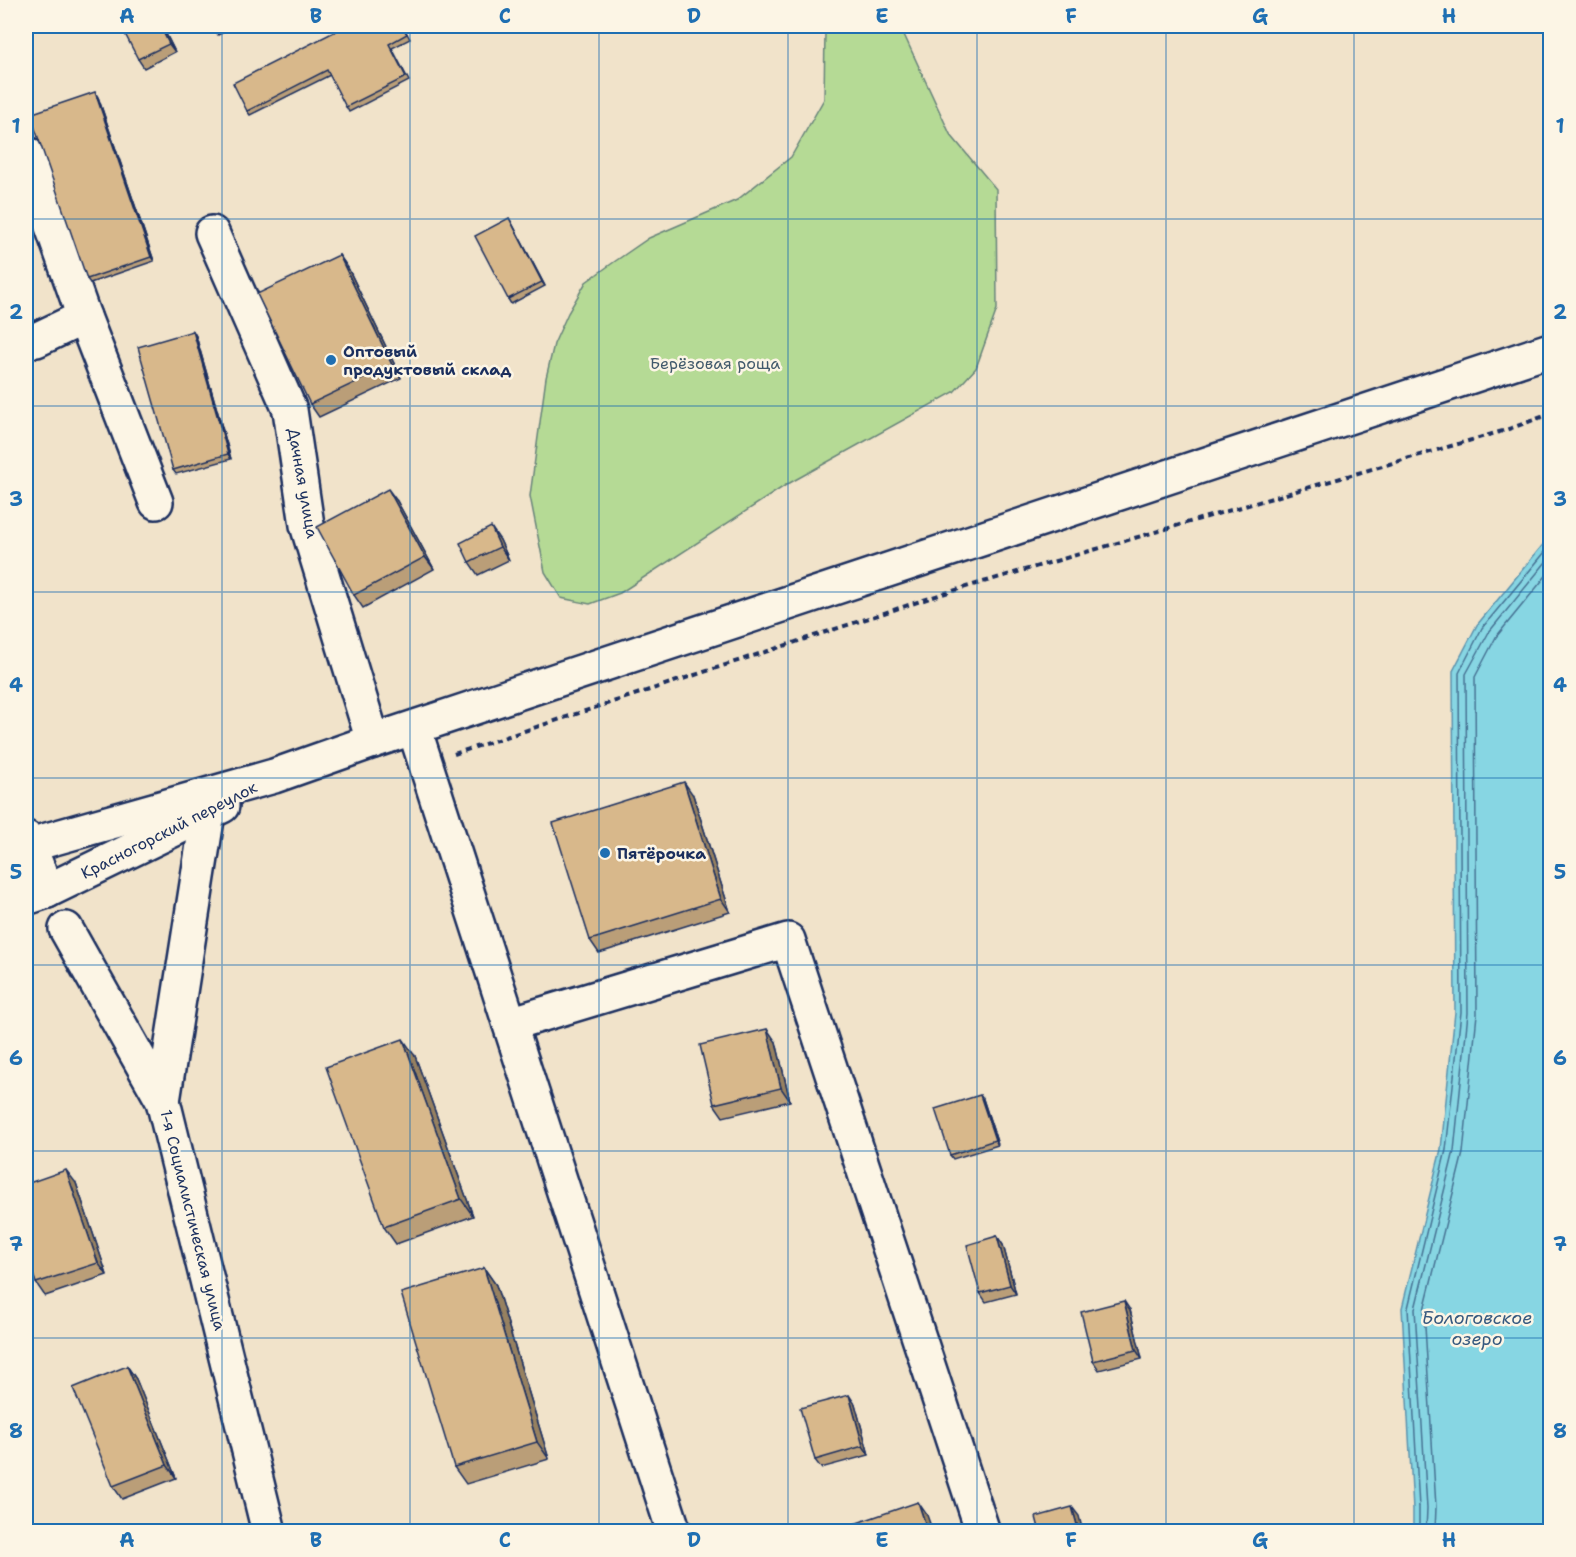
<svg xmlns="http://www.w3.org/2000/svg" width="1576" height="1557" font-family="'Shantell Sans',sans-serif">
<rect width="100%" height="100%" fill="#f1e3ca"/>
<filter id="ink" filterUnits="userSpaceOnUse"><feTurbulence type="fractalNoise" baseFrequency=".0167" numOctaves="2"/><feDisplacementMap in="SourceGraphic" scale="12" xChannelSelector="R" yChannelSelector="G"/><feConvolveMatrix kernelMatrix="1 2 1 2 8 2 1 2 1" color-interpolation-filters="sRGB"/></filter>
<g filter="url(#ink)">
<path fill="#b5da95" stroke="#68847a" stroke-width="1.5" d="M817,26h83l50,108 46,55 1,120 -21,59 -22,24 -168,93 -166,108 -30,11 -29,-6 -16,-26 -15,-76 16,-118 8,-34 14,-31 18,-31 28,-20 35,-24 88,-38 54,-43 33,-58 1,-68z"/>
<path fill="#87d6e3" stroke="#5c93ae" stroke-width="1.5" d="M1550,536v995h-137v-22l-11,-201 39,-159 14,-137 -2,-341 24,-46z"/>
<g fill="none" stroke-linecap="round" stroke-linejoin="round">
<g stroke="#467293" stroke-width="1.5">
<path d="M1419,1532v-24l-11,-200 38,-158 15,-138 -2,-339 23,-45 68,-82"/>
<path d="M1426,1532l1,-24 -12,-199 39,-158 14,-138 -2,-339 23,-42 61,-75"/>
<path d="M1435,1532l1,-25 -12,-197 39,-157 14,-139 -2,-337 21,-40 54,-66"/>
</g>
<g stroke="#1b2f5e" stroke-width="38">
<g id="minor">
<path d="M26,153l58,164"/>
<path d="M212,233l78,177 17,115 66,216"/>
<path d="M26,341l10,-1 48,-23 72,185"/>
<path d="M414,728l260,804"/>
<path d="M26,838l21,53"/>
<path d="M66,929l97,172 106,431"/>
<path d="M510,1024l278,-84 195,592"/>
<path d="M163,1101l45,-288"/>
</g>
</g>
<g stroke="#1b2f5e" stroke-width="38">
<g id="major">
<path d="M26,846l248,-70 99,-35 1177,-391"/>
<path d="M26,898l21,-7 175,-85"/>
</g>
</g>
<path stroke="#1b2f5e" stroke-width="4" stroke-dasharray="6 4.5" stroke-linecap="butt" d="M454,754l488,-160 564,-164 44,-16"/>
<use href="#minor" stroke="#fcf5e5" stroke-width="33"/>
<use href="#major" stroke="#fcf5e5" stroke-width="33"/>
</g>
<g fill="#ba9e78" stroke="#1b2f5e" stroke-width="1.5">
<path d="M162,26l13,26 -31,16 -6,-9z"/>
<path d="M212,26h24l-18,9z"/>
<path d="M403,26l7,13 -18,9 17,33 -60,31 -19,-37 -80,40 -3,-4z"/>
<path d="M98,97l56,164 -64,22 -3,-4z"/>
<path d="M509,218l36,68 -34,18 -3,-5z"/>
<path d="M339,255l9,13 53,110 -82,39 -9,-13z"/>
<path d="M193,331l3,5 35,123 -55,15 -3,-4z"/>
<path d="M397,501l37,68 -71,39 -9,-13z"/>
<path d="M500,540l9,20 -31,15 -9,-13z"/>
<path d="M693,795l37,117 -131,41 -9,-13z"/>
<path d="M776,1042l14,59 -67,16 -9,-13z"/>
<path d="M415,1056l58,160 -77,28 -12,-17z"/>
<path d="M983,1099l15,46 -45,14 -3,-4z"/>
<path d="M76,1183l31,92 -62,21 -9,-13z"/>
<path d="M997,1236l6,9 13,49 -30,8 -6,-9z"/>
<path d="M484,1268l12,17 53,174 -83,25 -12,-17z"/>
<path d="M1130,1310l12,49 -43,11 -6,-9z"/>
<path d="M127,1366l9,13 40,99 -54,21 -9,-13z"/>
<path d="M855,1404l14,51 -48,13 -6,-8z"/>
</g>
<g fill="#978161" stroke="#1b2f5e" stroke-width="1.5">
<path d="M160,26h2l13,26 -6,-8z"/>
<path d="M95,92l3,5 56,164 -3,-4z"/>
<path d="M509,218l3,5 33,63 -3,-4z"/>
<path d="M339,255l9,13 53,110 -9,-13z"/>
<path d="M193,331l3,5 35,123 -3,-5z"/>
<path d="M388,489l9,12 37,68 -9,-12z"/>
<path d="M491,527l9,13 9,20 -9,-13z"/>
<path d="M684,782l9,13 37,117 -9,-13z"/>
<path d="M767,1029l9,13 14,59 -9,-13z"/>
<path d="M403,1039l12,17 58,160 -12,-17z"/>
<path d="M980,1095l3,4 15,46 -3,-5z"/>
<path d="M66,1170l10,13 31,92 -9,-12z"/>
<path d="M997,1236l6,9 13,49 -6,-9z"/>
<path d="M484,1268l12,17 53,174 -12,-17z"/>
<path d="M1124,1301l6,9 12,49 -6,-9z"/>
<path d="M127,1366l9,13 40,99 -9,-13z"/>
<path d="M849,1395l6,9 14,51 -6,-9z"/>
<path d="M918,1502l9,13 6,17h-5z"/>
<path d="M1072,1507l7,9 4,16h-4z"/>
</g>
<g fill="#d8b88b" stroke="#1b2f5e" stroke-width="1.5">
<path d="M121,26h39l9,18 -31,15z"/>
<path d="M346,26h56l5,8 -18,10 17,33 -60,30 -19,-37 -80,41 -14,-28z"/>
<path d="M95,92l56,165 -64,22 -57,-165z"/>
<path d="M509,218l33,64 -34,17 -33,-63z"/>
<path d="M339,255l53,110 -82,39 -53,-110z"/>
<path d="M193,331l35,123 -55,16 -35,-123z"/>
<path d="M388,489l37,68 -71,38 -37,-68z"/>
<path d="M491,527l9,20 -31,15 -9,-19z"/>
<path d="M684,782l37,117 -131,41 -37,-117z"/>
<path d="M767,1029l14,59 -67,16 -14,-59z"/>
<path d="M403,1039l58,160 -77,28 -58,-160z"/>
<path d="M980,1095l15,45 -45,15 -15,-46z"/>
<path d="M66,1170l32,93 -62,20 -10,-30v-69z"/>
<path d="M997,1236l13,49 -30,8 -13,-48z"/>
<path d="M484,1268l53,174 -83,25 -53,-174z"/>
<path d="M1124,1301l12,49 -43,11 -12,-49z"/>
<path d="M127,1366l40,99 -54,21 -40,-98z"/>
<path d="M849,1395l14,51 -48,14 -15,-52z"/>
<path d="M918,1502l10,30h-78l-2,-6z"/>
<path d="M1072,1507l7,25h-39l-4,-15z"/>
</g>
</g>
<path fill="none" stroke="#1f6fb2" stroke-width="1.5" stroke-opacity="0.55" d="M222,26v1506M410,26v1506M599,26v1506M788,26v1506M977,26v1506M1166,26v1506M1354,26v1506M26,219h1524M26,406h1524M26,592h1524M26,778h1524M26,965h1524M26,1151h1524M26,1338h1524"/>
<g fill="#1f6fb2" stroke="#fcf5e5" stroke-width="2">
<circle cx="331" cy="360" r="6"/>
<circle cx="605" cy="853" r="6"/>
</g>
<g text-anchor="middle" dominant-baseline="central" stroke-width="5" stroke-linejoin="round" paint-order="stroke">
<g font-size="16" font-weight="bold" fill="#1b2f5e" stroke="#fcf5e5" text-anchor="start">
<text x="343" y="351">Оптовый<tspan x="343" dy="18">продуктовый склад</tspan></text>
<text x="617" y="853">Пятёрочка</text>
</g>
<g font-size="16" fill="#425a6c" stroke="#fcf5e5">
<text x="715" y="363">Берёзовая роща</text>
</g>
<g font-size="16" fill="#1b2f5e" stroke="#fcf5e5">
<text transform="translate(303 483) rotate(80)">Дачная улица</text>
<text transform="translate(169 830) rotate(-27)">Красногорский переулок</text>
<text transform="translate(193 1220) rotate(76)">1-я Социалистическая улица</text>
</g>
<g font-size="18" font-style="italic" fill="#36597f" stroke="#fcf5e5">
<text x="1477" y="1318">Бологовское<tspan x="1477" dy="21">озеро</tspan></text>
</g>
</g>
<rect width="1576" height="1557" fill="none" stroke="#fcf5e5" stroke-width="66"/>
<rect x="33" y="33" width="1510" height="1491" fill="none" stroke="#1f6fb2" stroke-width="2"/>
<g font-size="20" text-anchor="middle" font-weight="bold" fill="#1f6fb2">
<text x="127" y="23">A</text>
<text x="316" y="23">B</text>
<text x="505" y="23">C</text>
<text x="694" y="23">D</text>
<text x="882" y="23">E</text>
<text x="1071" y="23">F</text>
<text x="1260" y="23">G</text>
<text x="1449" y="23">H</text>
<text x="16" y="133">1</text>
<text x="1560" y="133">1</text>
<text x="16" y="319">2</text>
<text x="1560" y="319">2</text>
<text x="16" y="506">3</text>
<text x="1560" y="506">3</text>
<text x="16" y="692">4</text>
<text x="1560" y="692">4</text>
<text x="16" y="879">5</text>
<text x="1560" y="879">5</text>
<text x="16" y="1065">6</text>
<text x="1560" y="1065">6</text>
<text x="16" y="1251">7</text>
<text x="1560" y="1251">7</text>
<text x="16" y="1438">8</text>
<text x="1560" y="1438">8</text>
<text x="127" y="1547">A</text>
<text x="316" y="1547">B</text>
<text x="505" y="1547">C</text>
<text x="694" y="1547">D</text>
<text x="882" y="1547">E</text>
<text x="1071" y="1547">F</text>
<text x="1260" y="1547">G</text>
<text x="1449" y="1547">H</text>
</g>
</svg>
